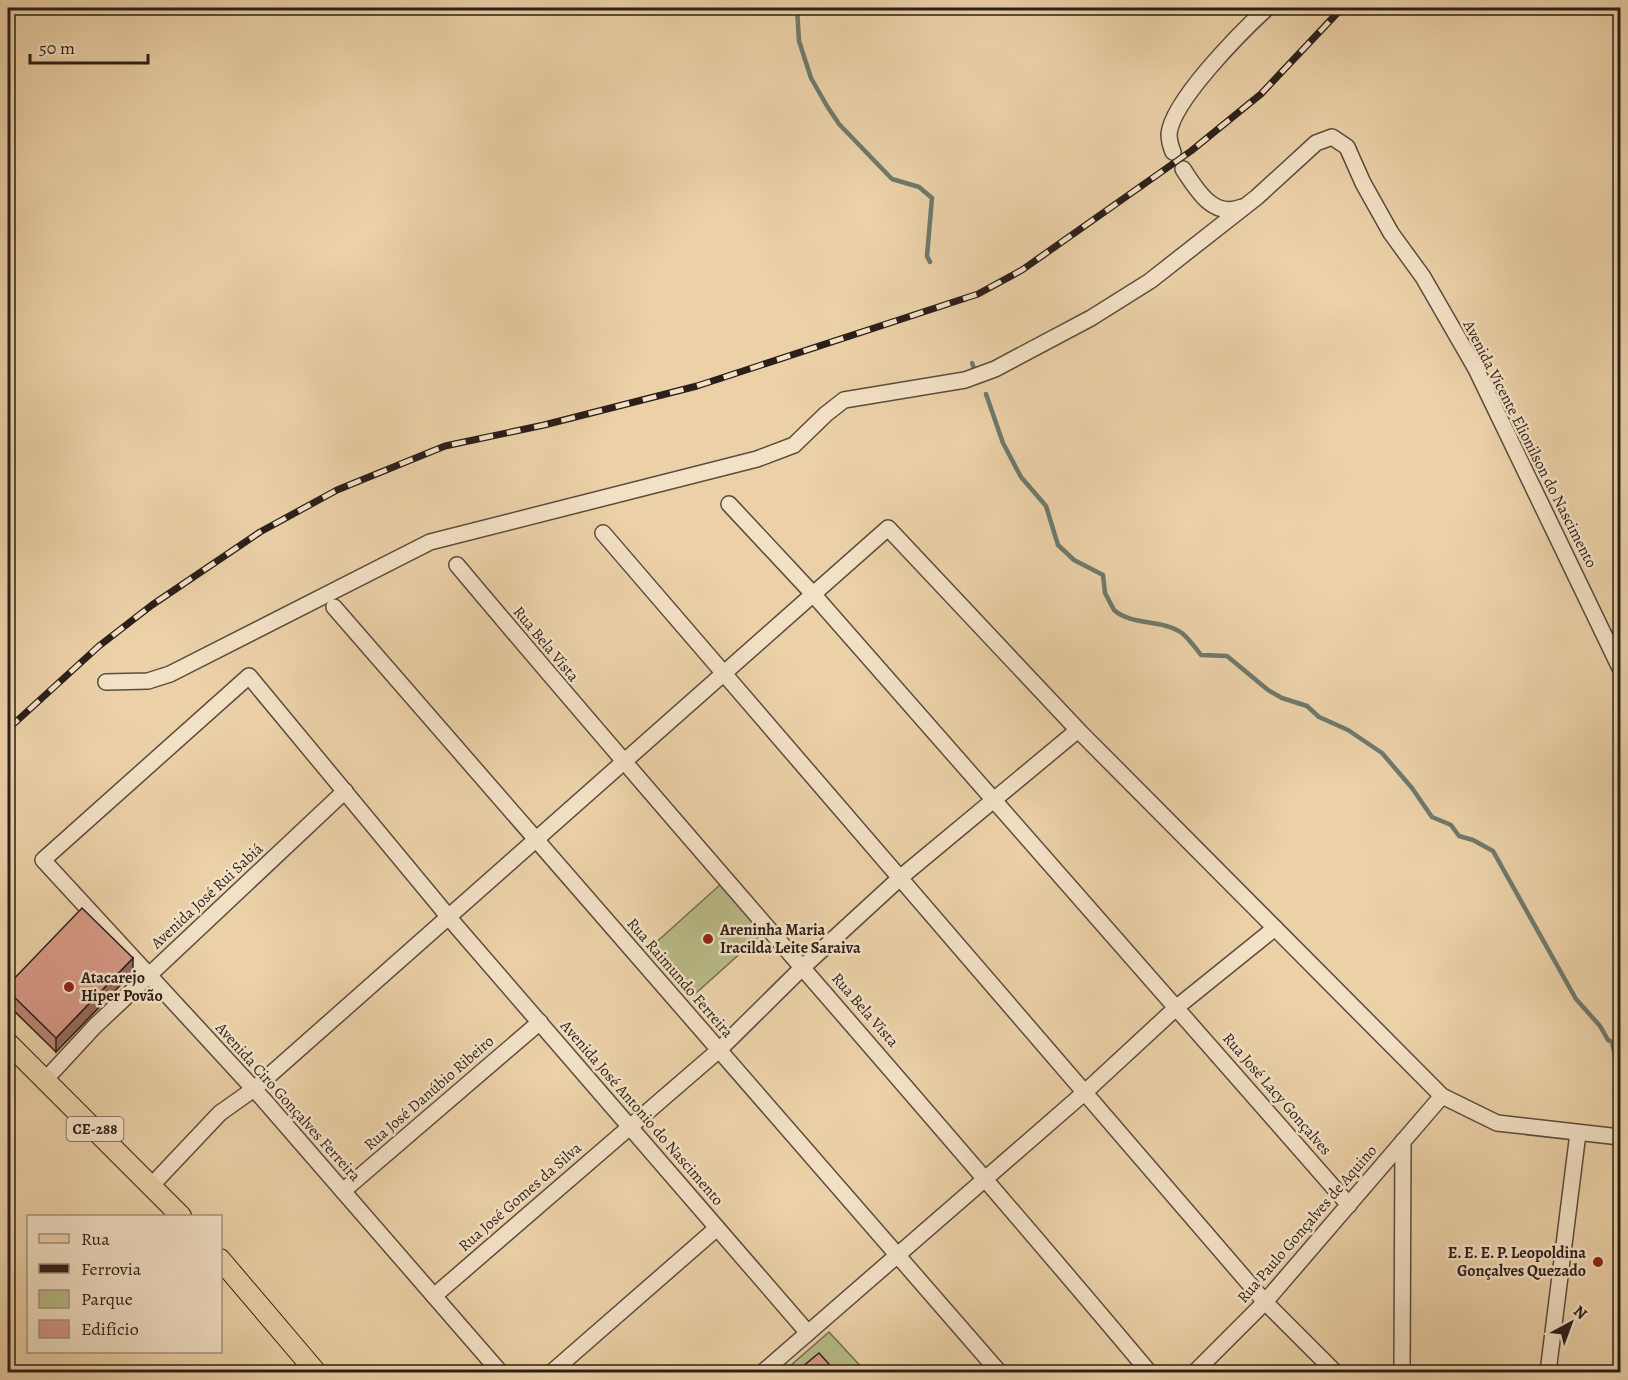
<svg xmlns="http://www.w3.org/2000/svg" width="1628" height="1380" font-family="Alegreya,serif">
<rect width="100%" height="100%" fill="#ecd1a8"/>
<filter id="stains"><feTurbulence type="fractalNoise" baseFrequency=".00333" numOctaves="4"/><feColorMatrix values="0 0 0 0 .2 0 0 0 0 .09 0 0 0 0 .02 0 0 0 .5 -.17"/></filter>
<radialGradient id="worn" r=".72"><stop offset=".6" stop-color="#630" stop-opacity="0"/><stop offset="1" stop-color="#630" stop-opacity=".3"/></radialGradient>
<g fill="#b8bb87" stroke="#726d50" stroke-width="1.5">
<path d="M721,884l43,48 -69,62 -43,-48z"/>
<path d="M829,1332l37,40h-83z"/>
</g>
<g fill="none" stroke-linecap="round" stroke-linejoin="round">
<g stroke="#6d7a6d" stroke-width="4.5">
<path d="M797,8l2,33 12,37 16,28 12,18 53,55 27,8 13,11 -5,58 3,6"/>
<path d="M972,363l2,5"/>
<path d="M986,394l17,49 18,34 25,29 12,39 16,15 29,15 2,18 9,17c18,16 48,9 68,23 7,6 13,14 19,22l26,1 41,34 14,8 25,8 12,11 29,13 34,23 30,35 20,29 19,8 8,11 14,4 20,11 83,148 24,27 8,14 4,2 5,22v38l3,10"/>
</g>
<g stroke="#5b4c3e" stroke-width="18">
<g id="minor">
<path d="M1173,152c-2,-5 -4,-11 -4,-18 3,-33 73,-103 98,-126"/>
<path d="M1183,169c14,21 30,50 59,38"/>
<path d="M729,504l84,90 536,611"/>
<path d="M603,533l662,769 70,70"/>
<path d="M457,565c228,272 464,535 692,807"/>
<path d="M334,607l665,765"/>
<path d="M106,682l42,-1 22,-7 260,-132 327,-83 37,-14 32,-31 18,-14 121,-20 30,-11 96,-51 59,-37 107,-84 59,-54 16,-6 15,10 16,36 28,50 32,44 53,92 144,299"/>
<path d="M45,1080l50,-54 250,-235"/>
<path d="M151,1186l69,-73 34,-24 634,-561 190,202 364,366 55,27 123,14"/>
<path d="M343,1191l197,-169"/>
<path d="M434,1296l285,-246 84,-83 98,-90 177,-147"/>
<path d="M500,1372l-237,-273 -220,-239 206,-184 208,251 351,406"/>
<path d="M552,1372l165,-144"/>
<path d="M763,1372l321,-279 93,-86 98,-79"/>
<path d="M1195,1372l70,-70 177,-206"/>
<path d="M1402,1372l1,-231"/>
<path d="M1548,1372l30,-239"/>
</g>
</g>
<g stroke="#2b1f1a" stroke-width="22">
<g id="major">
<path d="M8,1043l173,173"/>
<path d="M220,1259l96,113"/>
</g>
</g>
<use href="#minor" stroke="#f3e1c6" stroke-width="15"/>
<use href="#major" stroke="#ecd1a8" stroke-width="20"/>
<g stroke="#2b1f1a" stroke-width="7">
<path id="rail" d="M8,729l91,-83 53,-41 108,-73 77,-42 108,-44 99,-21 153,-39 281,-92 44,-24 169,-119 70,-57 81,-86"/>
</g>
<use href="#rail" stroke="#f3e1c6" stroke-width="4.5" stroke-dasharray="14" stroke-linecap="butt"/>
</g>
<path fill="#b98473" stroke="#2b1f1a" stroke-width="1.5" d="M133,972l-77,80 -48,-47v-20z"/>
<path fill="#966b5e" stroke="#2b1f1a" stroke-width="1.5" d="M133,958v14l-77,80v-14z"/>
<g fill="#d79986" stroke="#2b1f1a" stroke-width="1.5">
<path d="M82,908l51,50 -77,80 -48,-47v-6z"/>
<path d="M819,1353l17,19h-40z"/>
</g>
<g fill="#8f2418" stroke="#f3e1c6" stroke-width="2">
<circle cx="708" cy="939" r="6"/>
<circle cx="69" cy="987" r="6"/>
<circle cx="1598" cy="1262" r="6"/>
</g>
<g text-anchor="middle" dominant-baseline="central" stroke-width="5" stroke-linejoin="round" paint-order="stroke">
<rect fill="#f3e1c6" stroke="#67594e" stroke-width="1.5" x="66.5" y="1117" width="57" height="24" rx="4.5"/>
<g font-size="15" font-weight="bold" fill="#2b1f1a">
<text x="95" y="1129">CE-288</text>
</g>
<g font-size="16" fill="#2b1f1a" stroke="#f3e1c6">
<text transform="translate(1530 444) rotate(63)">Avenida Vicente Elionilson do Nascimento</text>
<text transform="translate(546 644) rotate(50)">Rua Bela Vista</text>
<text transform="translate(207 896) rotate(-43)">Avenida José Rui Sabiá</text>
<text transform="translate(680 978) rotate(49)">Rua Raimundo Ferreira</text>
<text transform="translate(865 1010) rotate(49)">Rua Bela Vista</text>
<text transform="translate(429 1093) rotate(-41)">Rua José Danúbio Ribeiro</text>
<text transform="translate(1277 1094) rotate(49)">Rua José Lacy Gonçalves</text>
<text transform="translate(288 1102) rotate(48)">Avenida Ciro Gonçalves Ferreira</text>
<text transform="translate(642 1113) rotate(49)">Avenida José Antonio do Nascimento</text>
<text transform="translate(520 1197) rotate(-41)">Rua José Gomes da Silva</text>
<text transform="translate(1307 1224) rotate(-49)">Rua Paulo Gonçalves de Aquino</text>
</g>
<g font-size="16" font-weight="bold" fill="#2b1f1a" stroke="#f3e1c6" text-anchor="start">
<text x="720" y="930">Areninha Maria<tspan x="720" dy="18">Iracilda Leite Saraiva</tspan></text>
<text x="81" y="978">Atacarejo<tspan x="81" dy="18">Hiper Povão</tspan></text>
<text x="1586" y="1253" text-anchor="end">E. E. E. P. Leopoldina<tspan x="1586" dy="18">Gonçalves Quezado</tspan></text>
</g>
</g>
<rect width="1628" height="1380" fill="none" stroke="#ecd1a8" stroke-width="30"/>
<rect x="9" y="9" width="1610" height="1362" fill="none" stroke="#2b1f1a" stroke-width="3"/>
<rect x="15" y="15" width="1598" height="1350" fill="none" stroke="#2b1f1a" stroke-width="1.5"/>
<rect x="27" y="1215" width="195" height="138" fill="#f3e1c6" stroke="#a39381" stroke-width="1.5"/>
<rect x="39" y="1234" width="30" height="9" fill="#ecd1a8" stroke="#a39381" stroke-width="1.5"/>
<text x="81" y="1245" font-size="18" fill="#2b1f1a">Rua</text>
<rect x="39" y="1264" width="30" height="9" fill="#2b1f1a" stroke="#a39381" stroke-width="1.5"/>
<text x="81" y="1275" font-size="18" fill="#2b1f1a">Ferrovia</text>
<rect x="39" y="1290" width="30" height="18" fill="#b8bb87" stroke="#a39381" stroke-width="1.5"/>
<text x="81" y="1305" font-size="18" fill="#2b1f1a">Parque</text>
<rect x="39" y="1320" width="30" height="18" fill="#d79986" stroke="#a39381" stroke-width="1.5"/>
<text x="81" y="1335" font-size="18" fill="#2b1f1a">Edifício</text>
<g transform="translate(1571 1323) rotate(41)" stroke="#f3e1c6" stroke-width="4.5" paint-order="stroke">
<path d="M0-4.5L10 22L0 15L-10 22Z" fill="#2b1f1a"/>
<text y="-9" font-size="16" font-weight="bold" text-anchor="middle" fill="#2b1f1a">N</text>
</g>
<path d="M30 54v9h118v-9" fill="none" stroke="#2b1f1a" stroke-width="3"/>
<text x="39" y="54" font-size="18" fill="#2b1f1a" stroke="#f3e1c6" stroke-width="4.5" paint-order="stroke">50 m</text>
<rect width="100%" height="100%" filter="url(#stains)"/>
<rect width="100%" height="100%" fill="url(#worn)"/>
</svg>
